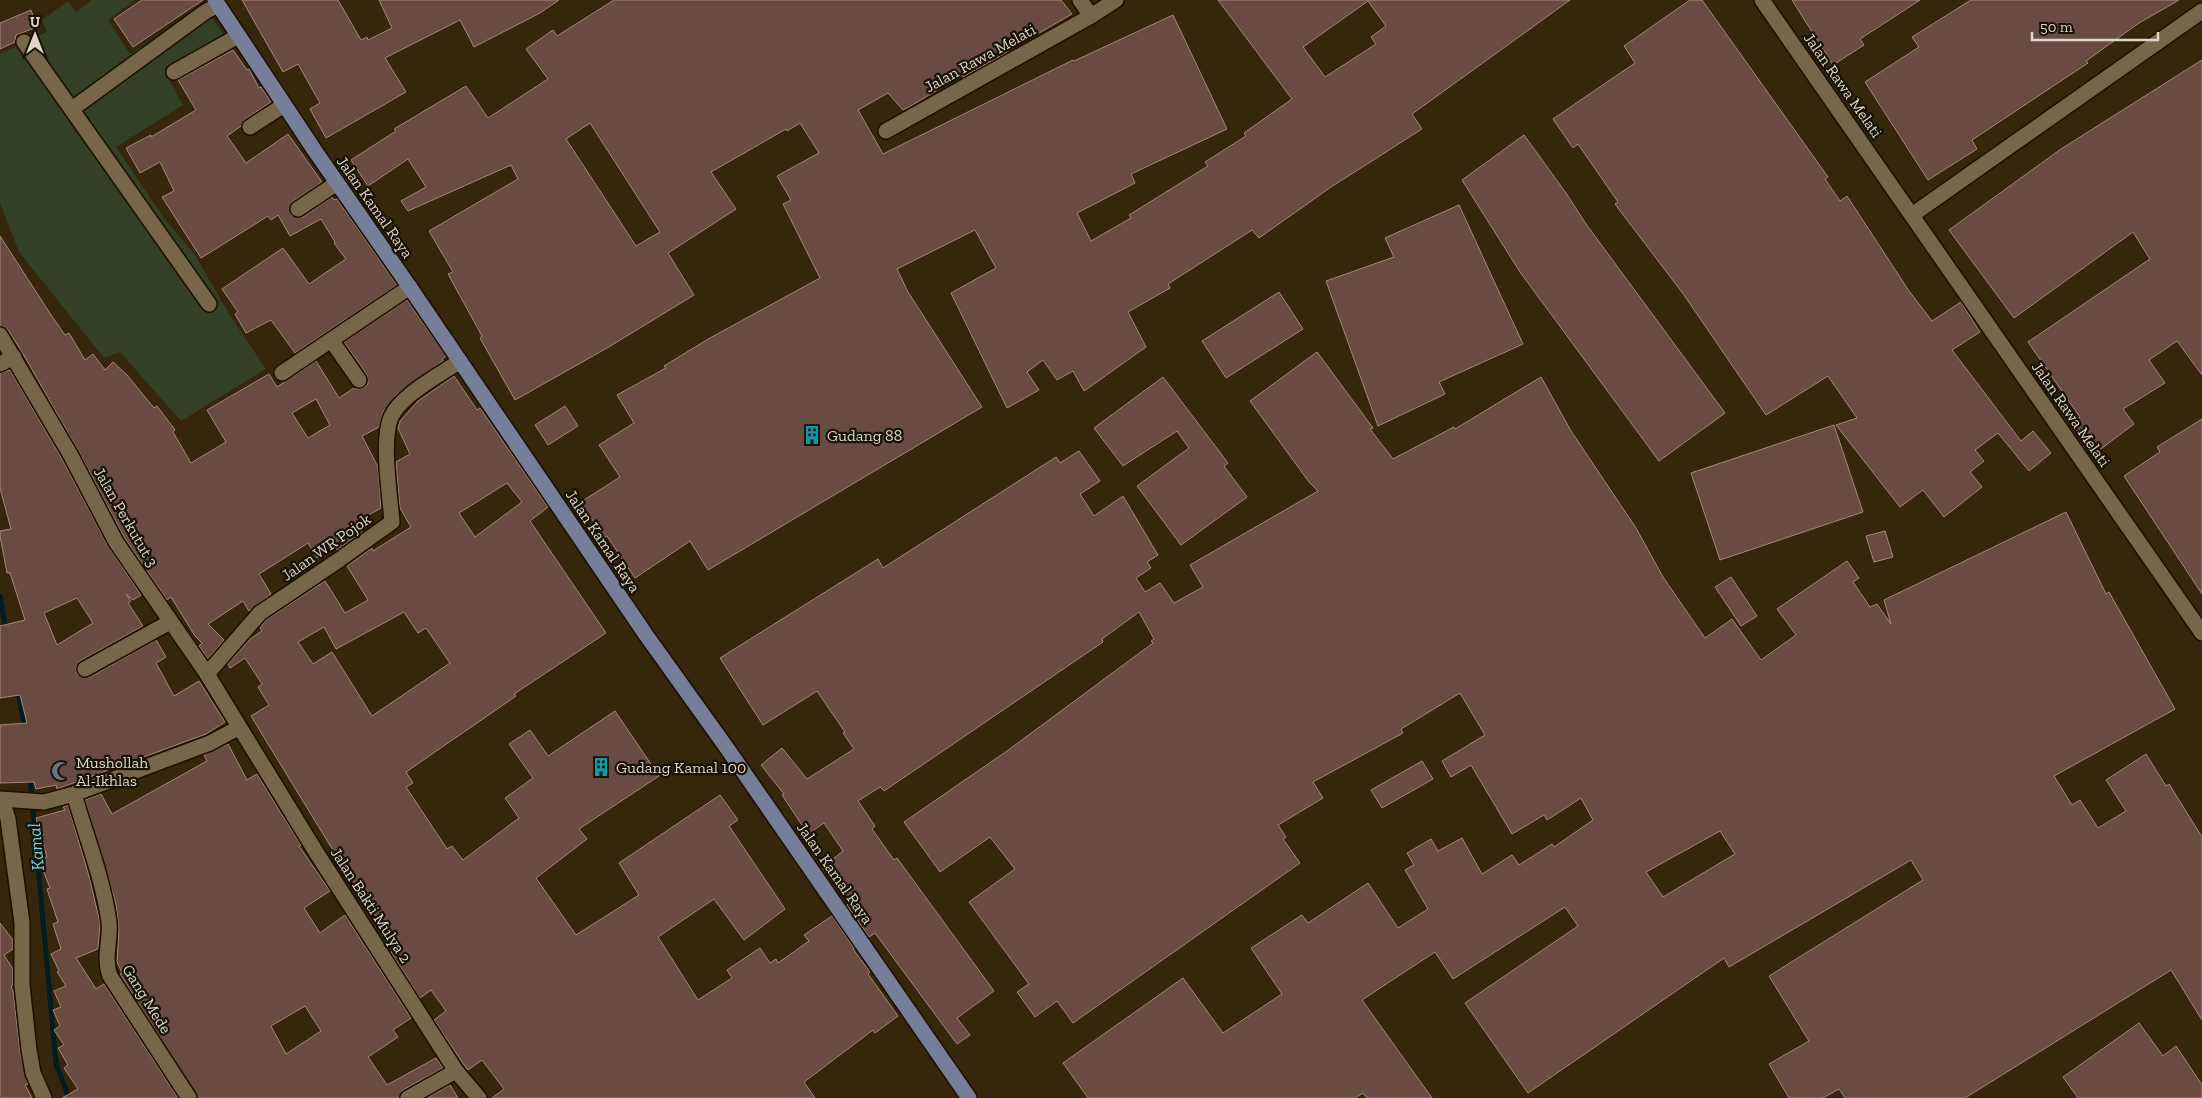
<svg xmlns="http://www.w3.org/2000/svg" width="2202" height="1098" font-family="'Zilla Slab',serif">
<rect width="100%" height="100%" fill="#35260c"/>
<path fill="#344025" d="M92,0h43l-27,20 22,34 74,-48 21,30 -58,40 16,29 -67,42 48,71 31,37 34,59 37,55 -85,52 -61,-69 -16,6 -85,-106 -19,-49v-149l47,-22 -5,-12 26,-19 8,11z"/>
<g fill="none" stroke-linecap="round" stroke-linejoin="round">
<g stroke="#001d20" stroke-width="5">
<path d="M0,596l6,35"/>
<path d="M18,691l7,38"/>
<path d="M30,777l26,287 13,34"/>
</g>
</g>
<g fill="#6a4b42" stroke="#a9867b" fill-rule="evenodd">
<path d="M142,0h61l-70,47 -19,-28z"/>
<path d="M242,0h96l23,40 6,-3 1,3 24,-12 -13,-28h180l-19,13 -66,34 -14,-27 -75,38 21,34 -80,46 -16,-29 10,-6 -22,-39 -15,8z"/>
<path d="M614,0h447l11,14 -45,26 -1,-2 -22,16 -41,23 -1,-2 -48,29 -11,6 -15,-17 -30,17 25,44 190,-94 1,1 99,-46 54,114 -96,45 4,9 -58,30 14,28 40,-23 -2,-3 79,-49 -3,-4 41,-26 -2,-3 48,-34 -74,-99h352l-158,114 10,15 -91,58 -72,51 -7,-8 -84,54 2,4 -42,24 18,35 -62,44 -11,-20 -16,9 -14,-20 -16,12 12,18 -32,18 -56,-115 45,-25 -21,-38 -78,39 11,23 74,115 -274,163 -18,-29 -55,37 -28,-42 -3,2 -23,-36 39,-25 -21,-32 35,-22 -17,-28 49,-27 -2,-2 46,-28 110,-60 -37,-74 8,-4 -14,-24 42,-23 -19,-30 -13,8 -1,-2 -75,43 25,37 -68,44 26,42 -87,53 -92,52 -35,-62 2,-2 -34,-62 5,-2 -24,-41 89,-52 -7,-14 -103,46 -7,-10 25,-14 -18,-28 -40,27 -17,-26 45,-29 -2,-2 72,-43 22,32 60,-39 -22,-30 27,-19 4,6zM1368,1l18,25 -15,11 5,7 -51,33 -22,-30zM590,123l70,109 -24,14 -70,-107z"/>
<path d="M1690,0h12l126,177 -3,2 15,22 7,-5 62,95 23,30 29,-19 19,30 -28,18 69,91 12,-10 18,22 -22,18 -31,-38 -23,17 9,11 -14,11 12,15 -38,30 -21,-27 -23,17 -64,-82 21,-7 -29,-42 -62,39 -82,-120 -69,-91 3,-2 -40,-58 -5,4 -20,-29 82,-56 -11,-17z"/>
<path d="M1792,0h128l-60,39 4,6 -31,20z"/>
<path d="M1971,0h208l-40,23 -53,38 2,2 -116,77 5,9 -49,31 -63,-98 54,-35 -7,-10z"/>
<path d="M31,10l6,17 -21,8 -1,7 -15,7v-26z"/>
<path d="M233,50l14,20 2,-1 10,19 2,-1 10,15 -26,17 -4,7 -14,10 19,27 42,-29 34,48 -30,20 -3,7 2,6 7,3 5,-1 29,-20 2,3 3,-1 60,86 -102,68 -24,-33 -25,13 -11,-19 3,-2 -16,-23 61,-41 26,36 37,-25 -12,-16 1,-1 -14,-23 -31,17 -12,-21 -7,5 -3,-4 -67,42 -39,-61 12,-6 -14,-29 -20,11 -14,-25 25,-13v2l45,-27 -18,-30z"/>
<path d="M2202,60v315l-25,-34 -28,19 16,23 -42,26 11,15 -40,30 -23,-31 9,-6 -52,-75 122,-83 -17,-27 -119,86 -65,-88 112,-81z"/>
<path d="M1524,135l42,58 20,31 139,189 -66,48 -139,-189 -58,-92z"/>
<path d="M1459,205l64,139 -84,38 6,12 -67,32 -52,-145 68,-24 -9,-19z"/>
<path d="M0,236l53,82 12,17 4,-2 16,27 8,-6 12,16 8,-8 14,13 27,33 3,-2 18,24 -2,2 18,31 35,-21 -19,-32 62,-36 8,13 39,-26 23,37 15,-10 5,1 6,-2 3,-3 -1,-9 -23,-33 63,-42 39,56 -4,3 1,2 -46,33 -14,18 -4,15 -17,9 16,31 3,41 -25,14 6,10 -25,18 -2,-3 -18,11 -9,-15 -49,31 12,20 -22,17 -6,-10 -35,23 16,16 -16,19 -9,-13 3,-3 -7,-7 -24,-39 -4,3 -43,-63 -46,-87 -56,-98 -14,-22 -8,-4zM316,399l14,26 -22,13 -16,-25z"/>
<path d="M1279,292l24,37 -77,49 -24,-37z"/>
<path d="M1317,352l56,76 -3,1 23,30 61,-32 1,2 86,-52 30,54 65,97 27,49 42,61 27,-19 29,41 35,-25 -19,-26 70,-48 12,17 -6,4 17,25 7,-3 14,20 -7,-24 182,-88 40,82 3,-2 66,117 -121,67 18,29 8,-5 18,28 28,-17 -20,-31 40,-26 20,32 3,-2 33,53v183l-31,-50 -206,128h-120l-6,-9 -16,9h-34l-20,-34 40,-23 -40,-65 154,-96 -12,-20 -182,107 -5,-9 -196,135 -63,-90 113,-77 -13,-19 -112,72 -18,-27 -73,48 70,98h-65l-4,-5 -8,5h-267l-25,-35 120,-85 40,55 59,-39 -31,-46 51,-33 6,8 60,-40 30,45 30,-19 -23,-39 9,-5 -7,-12 24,-14 7,12 24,-13 20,36 30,-19 7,10 33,-21 2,3 39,-27 -12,-22 -34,22 -3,-5 -32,19 -41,-69 -20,12 -9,-16 43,-26 -25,-42 -59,36 2,4 -90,49 10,16 -45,27 8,12 -3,2 17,24 -227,160 -16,-22 -22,16 -18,-25 12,-8 -60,-82 46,-33 -25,-32 -50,35 -36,-50 103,-71 146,-108 -2,-2 3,-2 -15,-27 -37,27 1,3 -219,149 -4,-4 -22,14 17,25 -3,3 22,31 3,-2 97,133 -37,27 13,17 -13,9 -82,-111 -6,4 -22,-32 4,-3 -29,-34 21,-17 -19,-28 -16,11 -26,-39 2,-1 -23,-29 21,-17 25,31 47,-30 -11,-16 2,-1 -28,-41 -54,34 -43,-67 158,-99 5,9 173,-111 4,6 19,-12 21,30 -20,13 14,22 29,-20 35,59 -11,7 4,6 -15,10 9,14 15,-9 14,20 29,-16 -13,-22 128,-74 -9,-9 -59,-81zM1720,831l15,23 -72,43 -17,-25z"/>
<path d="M10,370l52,89 46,87 33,49 -8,5 -7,-6 5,7 -3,2 15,23 -63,35 -4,7 1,6 7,4 6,-1 66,-37 10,17 -10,6 18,33 25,-15 26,41 -19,12 -149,55 -1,-4 -20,4 -2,-7 -34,1v-58l27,-2 -7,-28 -20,3v-72l25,-6 -15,-47h-3l-7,-37v-5l11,-2 -11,-41v-115zM77,598l16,25 -36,22 -13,-32z"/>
<path d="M454,376l23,34 3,-2 68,99 -18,14 76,112 -92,61 2,2 -110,76 7,11 -7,4 41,62 5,-3 11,14 56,-42 -14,-20 28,-20 -24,-34 21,-14 18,26 67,-45 44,65 -80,53 8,10 -51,39 40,57 63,-40 -20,-32 101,-68 18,25 -9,6 56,83 -41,31 -30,-41 -56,38 40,63 34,-22 -5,-8 33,-22 10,15 6,-4 2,4 31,-22 -5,-6 28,-19 22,32 -1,1 17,23 -2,2 30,42 -23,17 -2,-3 -69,52 11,16h-323l12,-9 -22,-29 -14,10 -4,-5 -30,-45 12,-9 -15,-21 -11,8 -29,-46 6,-4 -66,-101 -80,-131 18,-11 -11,-18 4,-3 -17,-26 -15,10 -2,-4 22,-25 12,-8 -2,-3 6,-8 59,-39 20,32 23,-13 -21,-34 25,-18 1,3 38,-24 -11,-19 -4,-46 14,-8 -12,-26 2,-7 18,-20zM507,483l15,19 -47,35 -16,-24zM404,612l14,21 8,-5 24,35 -78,53 -40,-64 -19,12 -15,-22 26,-15 12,22z"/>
<path d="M1163,377l65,86 -4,3 23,31 -66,48 -44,-59 52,-38 -12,-17 -54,35 -29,-38z"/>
<path d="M565,406l13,20 -30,19 -13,-20z"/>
<path d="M2202,419v175l-78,-118 36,-24 -3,-5z"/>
<path d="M1834,425l29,87 -143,48 -29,-87z"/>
<path d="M1885,531l8,26 -19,5 -8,-26z"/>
<path d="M1731,577l26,39 -16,10 -26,-39z"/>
<path d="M228,744l19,36 10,-6 42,68 2,3 -2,1 31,45 -26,17 16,25 25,-18 66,103 -18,12 5,7 -30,20 19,28 49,-27 7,10 -40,22 -4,8h-201l-78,-124 2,-1 -5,-11 2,-33 -3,-25 -31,-104 16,-6 11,20 95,-53 -3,-6zM305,1006l16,25 -35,23 -15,-28z"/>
<path d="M1422,761l11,18 -51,29 -11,-18z"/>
<path d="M68,805l21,71 11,47 -2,26 -22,9 20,31 8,-5 74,114h-116l16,-9 -14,-21 4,-3 -10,-17 6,-3 -10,-15 6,-4 -7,-16 8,-3 -7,-16 12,-5 -9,-14 2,-1 -8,-17 10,-5 -8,-25 5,-2 -11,-33 3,-1 -11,-28 8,-3 -11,-39 29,-8 -2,-3z"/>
<path d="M0,923l13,17v9l-9,6 9,14v16l-2,2 2,3 7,62 8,32 -3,1 7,13h-32z"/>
<path d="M2139,1023l24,33 13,-10 26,39v13h-124l-15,-21z"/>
<path d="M450,1085l8,13h-31z"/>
</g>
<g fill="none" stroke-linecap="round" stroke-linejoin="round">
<g stroke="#1c0f00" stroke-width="18">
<g id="minor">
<path d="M1080,0l11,16"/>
<path d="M1762,0l440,633"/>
<path d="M24,42l185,262"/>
<path d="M174,72l64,-36"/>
<path d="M72,109l133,-97 13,-7"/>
<path d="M250,127l34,-22"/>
<path d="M886,131l205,-115 25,-16"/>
<path d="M298,209l39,-26"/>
<path d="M1912,215l290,-204"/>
<path d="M0,335l70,119 46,88 91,132 109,178 140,219 23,27"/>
<path d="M331,340l28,40"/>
<path d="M0,364l14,-7"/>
<path d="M282,373l128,-86"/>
<path d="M85,669l85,-47"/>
<path d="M207,674l53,-61 76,-51 56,-40c-2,-27 -11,-81 -1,-105 10,-22 49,-42 69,-56"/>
<path d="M74,794c12,42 29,85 35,128 2,19 -6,35 1,54l79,122"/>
<path d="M0,799l44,3 30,-8 136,-51 28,-15"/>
<path d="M2,800l6,19 14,104v62l7,65 4,23 11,25"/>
<path d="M408,1098l48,-27"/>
</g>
</g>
<g stroke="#1c0f00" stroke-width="18">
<path id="major" d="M215,0l100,151 96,138 235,346 83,116 240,347"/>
</g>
<use href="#minor" stroke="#78664b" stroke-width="15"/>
<use href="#major" stroke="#777e9a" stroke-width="15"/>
</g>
<defs>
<g id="building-bare" transform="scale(1.5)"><path d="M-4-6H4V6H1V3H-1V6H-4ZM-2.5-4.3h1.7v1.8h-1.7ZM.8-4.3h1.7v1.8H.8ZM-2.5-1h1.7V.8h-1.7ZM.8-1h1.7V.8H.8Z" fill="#0f9aa8" stroke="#171106" stroke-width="2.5" paint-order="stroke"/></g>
<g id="mosque-bare" transform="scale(1.5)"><path d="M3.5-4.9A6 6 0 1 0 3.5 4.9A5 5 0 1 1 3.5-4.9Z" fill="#6b7280" stroke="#171106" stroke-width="2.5" paint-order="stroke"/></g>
</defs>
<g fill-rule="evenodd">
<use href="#building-bare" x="812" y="435"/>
<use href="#building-bare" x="601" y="767"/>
<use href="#mosque-bare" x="61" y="771"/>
</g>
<g text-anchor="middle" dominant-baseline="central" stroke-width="4.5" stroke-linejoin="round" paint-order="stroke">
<g font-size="16" fill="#dfd6c7" stroke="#171106">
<text transform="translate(980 58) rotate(-29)">Jalan Rawa Melati</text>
<text transform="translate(1843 85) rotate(55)">Jalan Rawa Melati</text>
<text transform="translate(375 207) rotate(55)">Jalan Kamal Raya</text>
<text transform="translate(2071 414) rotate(55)">Jalan Rawa Melati</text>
<text transform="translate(126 517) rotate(60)">Jalan Perkutut 3</text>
<text transform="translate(603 541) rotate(56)">Jalan Kamal Raya</text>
<text transform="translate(326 547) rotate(-35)">Jalan WR Pojok</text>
<text transform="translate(835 873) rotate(55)">Jalan Kamal Raya</text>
<text transform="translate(371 905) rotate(57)">Jalan Bakti Mulya 2</text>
<text transform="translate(147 999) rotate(58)">Gang Mede</text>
</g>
<g font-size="16" fill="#dfd6c7" stroke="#171106" text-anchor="start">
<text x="827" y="435">Gudang 88</text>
<text x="76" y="762">Mushollah<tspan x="76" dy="18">Al-Ikhlas</tspan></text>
<text x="616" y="767">Gudang Kamal 100</text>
</g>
<g font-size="18" font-style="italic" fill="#74d3dc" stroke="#171106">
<text transform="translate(36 847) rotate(-95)">Kamal</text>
</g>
</g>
<g transform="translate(35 35)" stroke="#171106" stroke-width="4" paint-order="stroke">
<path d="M0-4L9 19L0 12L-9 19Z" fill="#dfd6c7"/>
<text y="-8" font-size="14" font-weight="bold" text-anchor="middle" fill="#dfd6c7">U</text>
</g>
<path d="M2032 32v8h126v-8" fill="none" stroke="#dfd6c7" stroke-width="2.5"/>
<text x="2040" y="32" font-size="15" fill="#dfd6c7" stroke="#171106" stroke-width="4" paint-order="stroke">50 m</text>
</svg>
